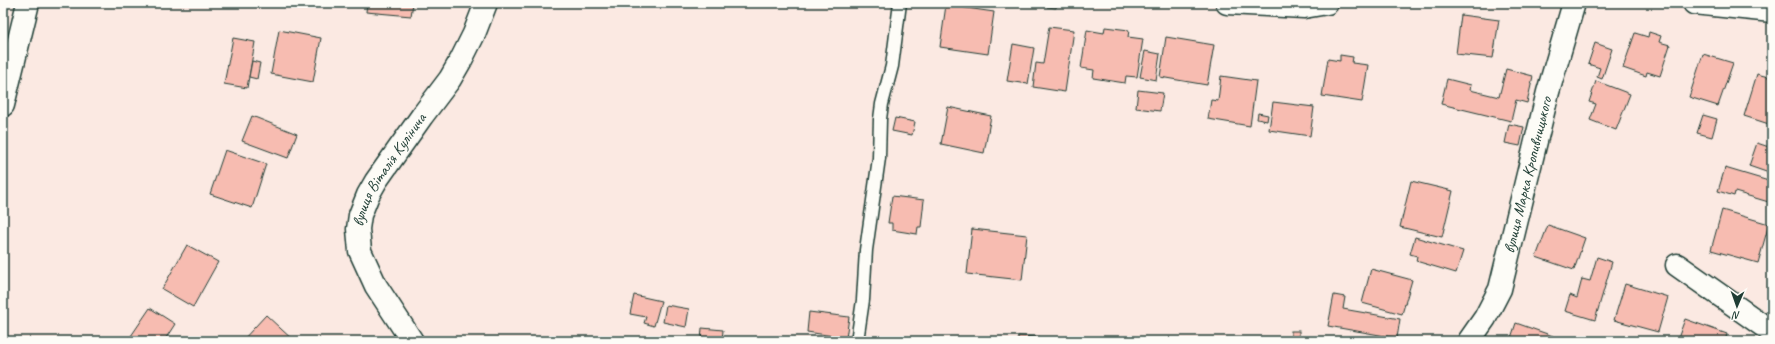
<svg xmlns="http://www.w3.org/2000/svg" width="1775" height="344" font-family="Caveat,sans-serif">
<rect width="100%" height="100%" fill="#fbe9e2"/>
<filter id="ink" filterUnits="userSpaceOnUse"><feTurbulence type="fractalNoise" baseFrequency=".025" numOctaves="2"/><feDisplacementMap in="SourceGraphic" scale="8" xChannelSelector="R" yChannelSelector="G"/><feConvolveMatrix kernelMatrix="1 2 1 2 8 2 1 2 1" color-interpolation-filters="sRGB"/></filter>
<g filter="url(#ink)">
<g fill="#f7bcb1" stroke="#1f3d34">
<path d="M367,3h46l-2,13 -45,-4z"/>
<path d="M1048,3h9l-1,5 -9,-1z"/>
<path d="M946,5l48,7 -6,42 -48,-7z"/>
<path d="M1461,15l38,5 -6,38 -37,-4z"/>
<path d="M1049,27l25,3 -9,62 -32,-5 3,-24 7,1z"/>
<path d="M1105,27l24,3 -1,7 15,2 -6,38 -11,-1 -1,7 -32,-5 1,-8 -13,-2 6,-38 17,3z"/>
<path d="M279,30l42,8 -8,44 -42,-8z"/>
<path d="M1649,32l12,4 -2,6 11,3 -10,31 -13,-4 -1,4 -23,-8 12,-35 13,4z"/>
<path d="M1166,37l48,8 -7,40 -47,-8z"/>
<path d="M233,38l22,4 -8,46 -23,-4z"/>
<path d="M1595,43l17,6 -10,30 -5,-2 3,-9 -12,-4z"/>
<path d="M1013,44l21,4 -6,36 -21,-3z"/>
<path d="M1145,51l15,3 -4,26 -16,-3z"/>
<path d="M1703,54l30,9 -15,43 -29,-9z"/>
<path d="M1340,55l13,2 -1,6 16,2 -6,37 -40,-6 6,-37 12,2z"/>
<path d="M252,61l8,2 -3,16 -8,-2z"/>
<path d="M1506,69l27,7 -6,27 -11,-3 -5,21 -70,-17 6,-25 24,6 -1,5 29,7z"/>
<path d="M1757,74l15,4v47l-28,-9z"/>
<path d="M1221,76l35,5 -6,45 -42,-7 3,-19 7,1z"/>
<path d="M1596,81l34,13 -14,36 -26,-10 6,-16 -7,-2z"/>
<path d="M1138,90l25,3 -3,18 -24,-3z"/>
<path d="M1273,102l41,5 -4,29 -41,-6z"/>
<path d="M948,107l43,9 -7,37 -43,-9z"/>
<path d="M1258,113l10,2 -1,6 -10,-2z"/>
<path d="M1703,115l14,4 -5,18 -15,-4z"/>
<path d="M252,116l45,18 -9,24 -46,-17z"/>
<path d="M895,118l20,4 -3,13 -20,-4z"/>
<path d="M1509,124l15,3 -4,19 -15,-3z"/>
<path d="M1757,143l15,5v26l-23,-8z"/>
<path d="M225,150l41,14 -14,44 -42,-14z"/>
<path d="M1725,168l47,14v21l-37,-11 -1,4 -16,-5z"/>
<path d="M1411,181l42,10 -11,46 -42,-10z"/>
<path d="M892,196l32,4 -3,27h-3l-1,7 -25,-4v-7h-4z"/>
<path d="M1722,210l47,14 -11,39 -47,-13z"/>
<path d="M1548,225l37,13 -11,32 -38,-13z"/>
<path d="M972,229l55,6 -5,45 -55,-6z"/>
<path d="M1415,237l48,14 -7,22 -40,-12 1,-5 -7,-2z"/>
<path d="M187,245l31,17 -25,45 -31,-18z"/>
<path d="M1597,257l15,5 -17,58 -30,-9 5,-16 7,3 5,-19 8,2z"/>
<path d="M1371,269l41,11 -10,34 -40,-11z"/>
<path d="M1625,284l43,13 -10,35 -44,-12z"/>
<path d="M634,295l27,6 -7,25 -10,-3 2,-6 -16,-3z"/>
<path d="M1334,295l11,2 -2,12 57,10 -3,19 -69,-12z"/>
<path d="M666,305l23,4 -3,18 -23,-5z"/>
<path d="M150,308l25,16 -11,17h-26l-7,-5z"/>
<path d="M809,312l40,5 -3,21 -39,-6z"/>
<path d="M266,315l28,26h-52z"/>
<path d="M1685,319l42,15 -2,7h-48z"/>
<path d="M1516,323l37,13 -2,5h-41z"/>
<path d="M702,328l21,2 -1,11h-21z"/>
<rect x="1291" y="331" width="8" height="10"/>
<path d="M1018,336l22,1v4h-22z"/>
</g>
<g fill="none" stroke-linecap="round" stroke-linejoin="round">
<g stroke="#1f3d34" stroke-width="15">
<path id="service" d="M857,341l6,-41 3,-50 13,-92 1,-39 2,-15 10,-38 8,-63"/>
</g>
<g stroke="#1f3d34" stroke-width="25">
<g id="minor">
<path d="M1227,3l77,4 23,-4"/>
<path d="M1694,3l78,8"/>
<path d="M3,105l25,-102"/>
<path d="M1677,265l95,67"/>
<path id="s1" d="M412,341l-36,-55 -16,-35 -2,-22 2,-14 8,-20 8,-14 46,-65 28,-37 11,-19 13,-26 12,-31"/>
<path id="s2" d="M1469,341l16,-23 15,-29 48,-197 26,-89"/>
</g>
</g>
<use href="#service" stroke="#fdfcf7" stroke-width="12"/>
<use href="#minor" stroke="#fdfcf7" stroke-width="22"/>
</g>
</g>
<g text-anchor="middle" dominant-baseline="central" stroke-width="3" stroke-linejoin="round" paint-order="stroke">
<g font-size="16" fill="#1f3d34" stroke="#fdfcf7">
<text stroke="none"><textPath href="#s1" startOffset="194">вулиця Віталія Кулінича</textPath></text>
<text stroke="none"><textPath href="#s2" startOffset="178">вулиця Марка Кропивницького</textPath></text>
</g>
</g>
<rect width="1775" height="344" fill="none" stroke="#fdfcf7" stroke-width="16"/>
<rect x="8" y="8" width="1759" height="328" fill="none" stroke="#1f3d34" stroke-width="1.5" filter="url(#ink)"/>
<g transform="translate(1737 306) rotate(182)" stroke="#fdfcf7" stroke-width="3" paint-order="stroke">
<path d="M0-3L7 15L0 10L-7 15Z" fill="#1f3d34"/>
<text y="-6" font-size="11" font-weight="bold" text-anchor="middle" fill="#1f3d34">N</text>
</g>
</svg>
